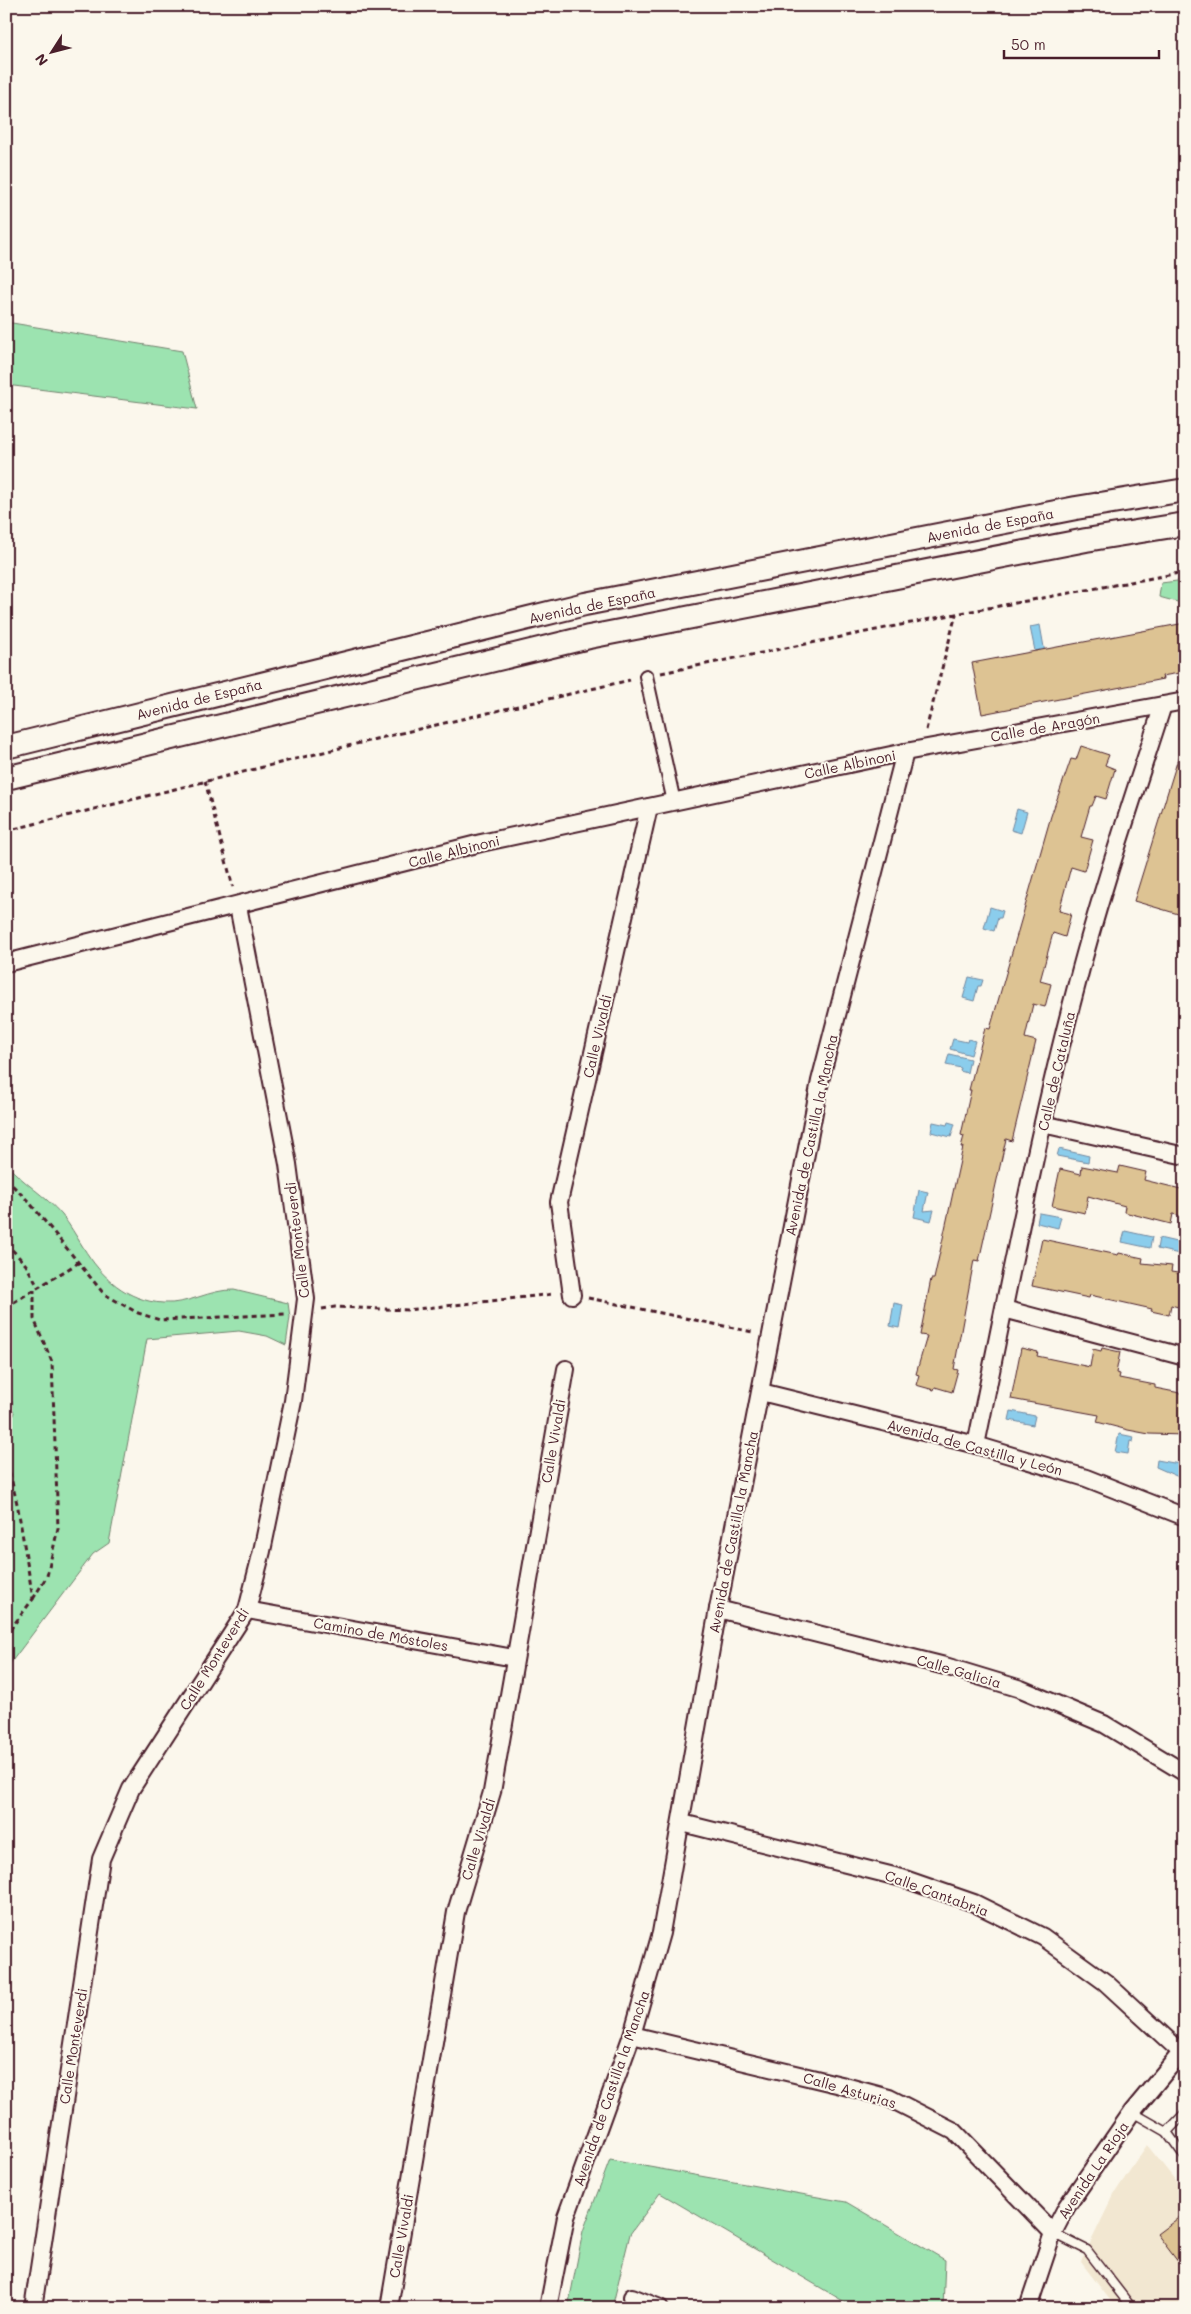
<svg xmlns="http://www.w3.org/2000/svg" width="1191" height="2314" font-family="Mali,sans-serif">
<rect width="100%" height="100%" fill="#fbf7ec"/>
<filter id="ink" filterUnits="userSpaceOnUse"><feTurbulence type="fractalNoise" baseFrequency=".02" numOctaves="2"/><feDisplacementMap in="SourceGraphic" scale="10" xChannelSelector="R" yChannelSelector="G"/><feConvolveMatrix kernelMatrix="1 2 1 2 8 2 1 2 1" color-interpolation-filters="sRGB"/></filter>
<g filter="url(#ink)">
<path fill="#f2e7d1" d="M1147,2145l36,45 2,-1v119h-69l-35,-46 33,-68z"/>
<g fill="#9ce3b0" stroke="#73816e">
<path d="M6,322l176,29 15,58 -191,-24z"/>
<path d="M1185,580v24l-26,-7 2,-14z"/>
<path d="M6,1164c17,19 40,32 56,51 8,10 14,21 21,32 18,30 44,54 80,56 25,2 47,-14 71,-13l54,13 2,14 -4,28 -19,-9 -28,-5 -92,8 -38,204 -16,11 -87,115z"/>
<path d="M610,2160l236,42 99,58 -2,48h-88l-195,-115 -30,41 -18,74h-44l15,-77z"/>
</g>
<g fill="#8bcdec" stroke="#71879f">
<path d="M1040,625l5,28h-3l-2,-3 -5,1 -5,-24z"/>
<path d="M1017,809l10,3 -6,21 -10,-3z"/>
<path d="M990,907l13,4 -2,7h-3l-4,13 -10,-3z"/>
<path d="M969,977l14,3 -2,6h-3l-4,15 -11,-3z"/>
<path d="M953,1039l14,3 1,-3 7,2 -4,14 -21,-6z"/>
<path d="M949,1054l21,5 -3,14 -7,-2 1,-3 -15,-3z"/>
<path d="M933,1122l14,3 1,-3 7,2 -4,13 -20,-5z"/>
<path d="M1059,1149l30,7 -1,6 -31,-6z"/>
<path d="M919,1190l9,2 -4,19 10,-1 -3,11 -17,-4z"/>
<path d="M1039,1213l22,4 -3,11 -21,-5z"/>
<path d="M1125,1231l27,6 -2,11 -28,-6z"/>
<path d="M1159,1238l26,6 -1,11 -27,-6z"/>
<path d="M894,1303l9,2 -4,23 -9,-2z"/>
<path d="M1011,1411l24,5 -2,9 -24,-5z"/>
<path d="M1119,1434l15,3 -1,5 -3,-1 -2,13 -13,-2z"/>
<path d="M1157,1460l28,5 -2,14 -27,-12z"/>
</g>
<g fill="#ddc393" stroke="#4a1f2b">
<path d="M1185,623v49l-23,4 1,3 -181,35 -10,-51z"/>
<path d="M1081,746l28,9 -4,10 10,4 -9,30 -10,-3 -4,10h-2l-9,31 12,3 -9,31 -13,-4 -12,44 12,3 -6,23 -12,-4 -13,48 11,3 -6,23 -12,-3 -8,34 11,3 -24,100 -6,-2 -27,122 -5,-1 -20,109 4,1 -6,22 -17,-5 -1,3 -18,-5 3,-10 -3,-1 11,-38 -7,-1 11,-56h3l29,-132h-2l3,-11 -3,-1 10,-45h-2l16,-62 5,1 61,-213 20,-57 5,1z"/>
<path d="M1181,749l4,1v166l-51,-15z"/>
<path d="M1082,1166l36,7 2,-7 26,6 -2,8 41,10v27l-12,-3 -2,10 -47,-12 1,-6 -37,-10 -3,17 -33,-7 8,-37 21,5z"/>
<path d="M1042,1239l76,16 1,-2 24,5 -1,5 30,3 -1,6 14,2 -7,33 -7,-2 -2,10 -18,-4 1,-2 -62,-14 -1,3 -57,-12z"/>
<path d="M1021,1348l17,4 -1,4 53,11 3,-18 8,2 1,-3 18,4 -4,21 4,1 -1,4 36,7v3l30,6v41l-36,-1 -21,-4 -31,-8 2,-7 -88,-16z"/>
<path d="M1185,2213v58l-28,-37z"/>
</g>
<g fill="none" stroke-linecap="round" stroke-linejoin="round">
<g stroke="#4a1f2b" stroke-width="11">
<g id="service">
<path d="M1132,2112l35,20 18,-19"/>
<path d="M1167,2132l18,25"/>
<path d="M1053,2233l34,17 45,58"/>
</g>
</g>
<g stroke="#4a1f2b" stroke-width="16">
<path id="pedestrian" d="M646,676l28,126"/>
</g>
<g stroke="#4a1f2b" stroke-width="20">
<g id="minor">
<path d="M6,963l475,-120 424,-91 280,-51"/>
<path d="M1043,1124l142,32"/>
<path d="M572,1295l-13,-93 90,-395"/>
<path d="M1004,1309l181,48"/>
<path d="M761,1392l215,53 110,33 99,39"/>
<path d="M976,1445c31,-150 59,-302 98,-450 25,-98 58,-194 89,-290"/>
<path d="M718,1609l227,57 76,23 83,35 81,49"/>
<path d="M247,1610l267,48"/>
<path d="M682,1823l220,55 72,25 69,34 62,45 76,70"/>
<path d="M632,2035l209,50 48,13 65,33 99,102"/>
<path d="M632,2297l28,11"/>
<path d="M33,2308l68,-449 30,-70 116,-179 15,-59 31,-150 13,-102 -18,-135 -50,-258"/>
<path d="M389,2308l67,-396 36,-120 74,-423"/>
<path d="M548,2308l18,-91 66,-182 29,-102 57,-324 102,-528 85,-329"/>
<path d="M1028,2308l25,-75 14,-27 65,-94 53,-64"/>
</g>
</g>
<g stroke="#4a1f2b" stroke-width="26">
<g id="secondary">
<path d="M6,747l579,-143 491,-96 109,-18"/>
<path d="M6,778l583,-141 497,-97 99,-16"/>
</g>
</g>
<g stroke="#4a1f2b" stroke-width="3" stroke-dasharray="5 4" stroke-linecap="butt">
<path d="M661,673l305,-61 219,-40"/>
<path d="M926,730l30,-116"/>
<path d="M205,781l28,106"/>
<path d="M6,831l374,-93 250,-58"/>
<path d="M6,1179l23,23 75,92 34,19 22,7 126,-6"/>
<path d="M6,1243l20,22 12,22"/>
<path d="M588,1298l165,34"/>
<path d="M6,1307l72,-44"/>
<path d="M322,1309l13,-2 73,3 146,-16"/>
<path d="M6,1375l7,39 -7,13"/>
<path d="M6,1446l2,19 10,43 15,91 -27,36"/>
<path d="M33,1599l14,-23 11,-48 -6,-166 -18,-43v-29"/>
</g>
<use href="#service" stroke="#fbf7ec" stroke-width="8"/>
<use href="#pedestrian" stroke="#fbf7ec" stroke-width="12"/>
<use href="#minor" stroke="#fbf7ec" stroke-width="16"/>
<use href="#secondary" stroke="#fbf7ec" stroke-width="22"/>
</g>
</g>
<g text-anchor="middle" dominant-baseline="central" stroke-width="4" stroke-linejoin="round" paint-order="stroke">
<g font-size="14" fill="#4a1f2b" stroke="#fbf7ec">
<text transform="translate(990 525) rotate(-11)">Avenida de España</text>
<text transform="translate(592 605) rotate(-12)">Avenida de España</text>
<text transform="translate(199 699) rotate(-14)">Avenida de España</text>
<text transform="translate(1045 727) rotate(-10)">Calle de Aragón</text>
<text transform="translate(850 764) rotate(-12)">Calle Albinoni</text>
<text transform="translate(454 851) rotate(-14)">Calle Albinoni</text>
<text transform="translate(597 1036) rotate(-77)">Calle Vivaldi</text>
<text transform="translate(1056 1071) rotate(-77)">Calle de Cataluña</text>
<text transform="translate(811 1135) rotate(-78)">Avenida de Castilla la Mancha</text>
<text transform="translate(297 1240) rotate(-97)">Calle Monteverdi</text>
<text transform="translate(553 1441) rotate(-80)">Calle Vivaldi</text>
<text transform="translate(975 1447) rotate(15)">Avenida de Castilla y León</text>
<text transform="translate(733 1532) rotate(-79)">Avenida de Castilla la Mancha</text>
<text transform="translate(381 1634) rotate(10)">Camino de Móstoles</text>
<text transform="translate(214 1659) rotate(-58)">Calle Monteverdi</text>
<text transform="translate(959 1671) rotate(16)">Calle Galicia</text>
<text transform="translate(478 1839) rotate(-73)">Calle Vivaldi</text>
<text transform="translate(937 1893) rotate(20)">Calle Cantabria</text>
<text transform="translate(73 2046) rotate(-81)">Calle Monteverdi</text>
<text transform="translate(611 2088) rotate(-71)">Avenida de Castilla la Mancha</text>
<text transform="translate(850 2090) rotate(16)">Calle Asturias</text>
<text transform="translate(1093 2170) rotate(-56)">Avenida La Rioja</text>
<text transform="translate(401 2236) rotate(-80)">Calle Vivaldi</text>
</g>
</g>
<rect width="1191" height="2314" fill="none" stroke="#fbf7ec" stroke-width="25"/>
<rect x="12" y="12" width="1166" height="2289" fill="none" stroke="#4a1f2b" stroke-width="2" filter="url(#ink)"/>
<g transform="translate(52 52) rotate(234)" stroke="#fbf7ec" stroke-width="4" paint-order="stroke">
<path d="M0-4L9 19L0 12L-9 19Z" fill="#4a1f2b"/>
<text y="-8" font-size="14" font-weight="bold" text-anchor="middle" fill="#4a1f2b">N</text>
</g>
<path d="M1004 50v8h155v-8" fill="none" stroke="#4a1f2b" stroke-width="2.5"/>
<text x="1011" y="50" font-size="15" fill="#4a1f2b" stroke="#fbf7ec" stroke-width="4" paint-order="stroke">50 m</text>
</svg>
